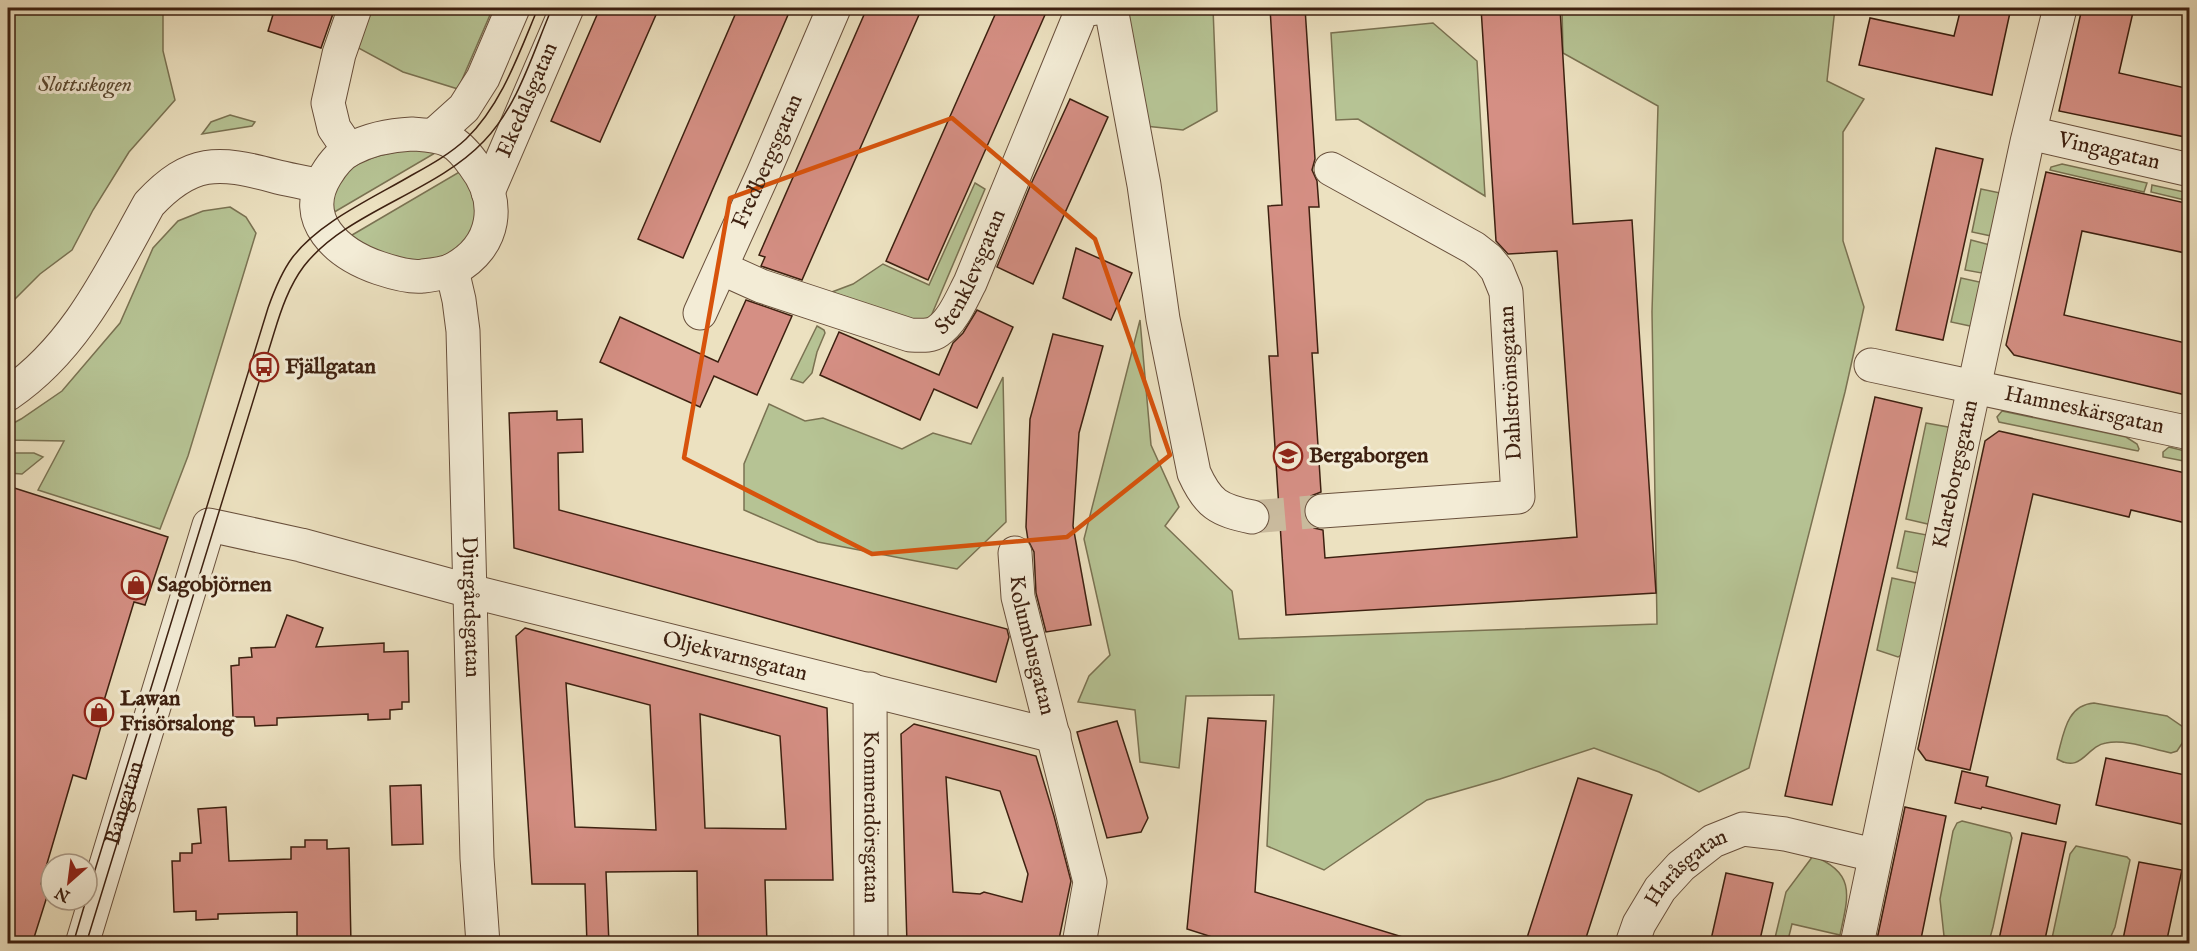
<svg xmlns="http://www.w3.org/2000/svg" width="2197" height="951" font-family="'IM FELL English',serif">
<rect width="100%" height="100%" fill="#ece1c0"/>
<filter id="stains"><feTurbulence type="fractalNoise" baseFrequency=".00333" numOctaves="4"/><feColorMatrix values="0 0 0 0 .2 0 0 0 0 .09 0 0 0 0 .02 0 0 0 .5 -.17"/></filter>
<radialGradient id="worn" r=".72"><stop offset=".6" stop-color="#630" stop-opacity="0"/><stop offset="1" stop-color="#630" stop-opacity=".3"/></radialGradient>
<g fill="#b6c394" stroke="#7a7252" stroke-width="1.5">
<path d="M8,8h176l-21,6v37l12,49 -46,52 -36,58 -21,40 -32,24 -26,26h-6z"/>
<path d="M364,8h129l-35,81 -55,-17 -52,-28z"/>
<path d="M1128,8h85l4,103 -34,19 -38,-4z"/>
<path d="M1562,8h273l-8,73 37,18 -21,33v109l21,66 -19,85 -96,376 -50,24 -40,-20 -65,-24 -94,31 -73,21 -103,70 -57,-24 7,-151 -88,1 -7,72 -39,-6 -5,-52 -57,-8 11,-26 21,-21 -26,-116 56,-219 11,125 28,62 -14,19 67,65 7,48 418,-15 -5,-312 6,-206 -95,-53z"/>
<path d="M1433,23l44,38 8,135 -127,-77 -22,1 -5,-87z"/>
<path d="M230,115l25,7 -3,4 -50,8 9,-12z"/>
<path d="M415,148l20,5 -104,61c1,-8 0,-21 4,-28 17,-29 50,-32 80,-38z"/>
<path d="M2062,164l85,19 -3,9 -94,-22 1,-3z"/>
<path d="M461,171l16,25 -3,34 -18,22 -29,10 -34,-5 -46,-19z"/>
<path d="M975,183l10,6 -56,132 -5,3 -100,-29 29,-11 30,-20 46,21z"/>
<path d="M2152,185l37,8v8l-38,-9z"/>
<path d="M1981,189l24,5 -9,43 -24,-5z"/>
<path d="M230,207l16,10 10,16 -68,223 -28,73 -122,-39 26,-49 -56,-1v-14l13,-7 41,-28 58,-68 33,-75 25,-27 25,-10z"/>
<path d="M1971,240l23,6 -7,28 -22,-4z"/>
<path d="M1961,278l23,5 -9,44 -24,-5z"/>
<path d="M817,326l7,4 1,3 -8,19 -5,21 -9,10 -12,-4z"/>
<path d="M1003,377l3,145 -49,47 -139,-27 -74,-32v-46l25,-60 36,17 18,-3 79,31 31,-16 38,11z"/>
<path d="M2002,411l124,26 11,7 2,5 -1,2 -5,-1 -134,-28 -2,-5z"/>
<path d="M1926,423l22,4 3,4 -19,94 -26,-6z"/>
<path d="M2169,447l20,5v10l-26,-5v-5z"/>
<path d="M8,453h26l9,4 -21,17 -14,-1z"/>
<path d="M1905,531l22,4 -8,38 -22,-5z"/>
<path d="M1892,578l23,5 2,3 -16,69 -3,2 -21,-7z"/>
<path d="M2094,703l73,13 16,11 2,12 -8,12 -6,2c-20,-4 -44,-14 -65,-10 -20,3 -24,31 -49,16l1,-5c6,-22 9,-49 36,-51z"/>
<path d="M1962,821l48,12 2,5 -19,89 -3,11 -4,5 -42,-7 -4,-37 13,-68 4,-8z"/>
<path d="M2076,846l51,11 3,3 -15,67 -7,16h-57l19,-89z"/>
<path d="M1813,856c44,17 35,41 27,79l-48,-11 -4,16 -13,-2 11,-46z"/>
</g>
<g fill="#d58f84" stroke="#3d2010" stroke-width="1.5" fill-rule="evenodd">
<path d="M275,8h60l-14,40 -53,-17z"/>
<path d="M600,8h59l-59,134 -49,-21z"/>
<path d="M738,8h53l-108,250 -45,-19z"/>
<path d="M867,8h55l-120,272 -41,-14 4,-9 -6,-2z"/>
<path d="M998,8h50l-120,272 -42,-19z"/>
<path d="M1270,8h35l10,151 -3,11 5,11 2,26h-10l9,146h-6l9,139 -10,4 -6,6 -2,10 4,10 7,6 9,2 2,28 252,-21 -20,-286 -49,3 -12,-13 -15,-233h79l13,216 59,-4 24,373 -370,22 -17,-259h9l-10,-150 14,-1z"/>
<path d="M1961,8h50l-19,87 -133,-30 11,-47 84,18z"/>
<path d="M2082,8h52l-15,65 71,16v49l-131,-27z"/>
<path d="M1070,99l38,18 -75,167 -36,-17 34,-83z"/>
<path d="M1936,148l47,11 -40,181 -47,-10z"/>
<path d="M2046,172l144,32v50l-108,-23 -18,84 126,29v52l-176,-41 -8,-10z"/>
<path d="M1076,248l56,25 -21,47 -48,-22z"/>
<path d="M746,300l46,16 -35,79 -43,-19 -14,31 -100,-45 20,-45 98,45z"/>
<path d="M977,310l36,17 -36,81 -43,-19 -14,31 -100,-45 19,-43 100,43 14,-32 10,-10z"/>
<path d="M1053,334l50,12 -24,87 -6,93 18,99 -45,7 -10,-39 -2,-41 -6,-12 -2,-13 4,-108z"/>
<path d="M1875,397l47,11 -90,397 -47,-9z"/>
<path d="M557,411v9l25,-1 1,33 -25,1 1,57 448,119 2,8 -13,45 -482,-134 -5,-135z"/>
<path d="M1999,431l191,43v50l-59,-14 -2,7 -96,-23 -63,276 -44,-10 -8,-11 67,-308z"/>
<path d="M8,486l160,51 -23,68 -11,-3 -31,102 4,1 -21,74 -13,-4 -32,109 9,3 -18,57h-24z"/>
<path d="M287,615l36,13 -7,19 68,-4v9l24,-1 1,51h-7v7l-12,1v9l-22,1v-6l-91,4v7l-22,1 -1,-9h-21l-2,-51 8,-1v-7l13,-1 -1,-9 24,-1z"/>
<path d="M525,628l302,80 6,172h-68l2,64h-69l-1,-73 -91,1 3,72h-22l-2,-60h-53l-16,-248zM566,683l84,22 6,125 -81,-3zM700,714l80,22 6,93 -81,-1z"/>
<path d="M1208,718l58,3 -11,171 151,46 -1,6h-171l-47,-15z"/>
<path d="M1117,721l31,97 -7,14 -34,6 -30,-106z"/>
<path d="M914,724l122,32 18,60 17,65 -13,63h-41l-64,-6v6h-46l-6,-210zM946,777l54,14 28,83 -6,28 -38,-10 -4,2 -27,-2z"/>
<path d="M2106,758l84,18v50l-94,-21z"/>
<path d="M1962,771l26,6 -2,9 74,19 -4,19 -74,-17 -1,2 -26,-6z"/>
<path d="M1578,778l54,17 -48,149h-59z"/>
<path d="M421,785l2,59 -31,1 -2,-59z"/>
<path d="M226,807l3,54 62,-2v-12h14v-7h22v9l22,-1 2,96h-54v-32l-79,2v5l-22,1v-9l-22,1 -2,-51h8v-8h12v-9l9,-1 -3,-34z"/>
<path d="M1905,807l41,9 -26,128h-44z"/>
<path d="M2022,833l44,9 -22,102h-46z"/>
<path d="M2139,862l43,8 -16,74h-44z"/>
<path d="M1726,873l47,10 -14,61h-49z"/>
</g>
<g fill="none" stroke-linecap="round" stroke-linejoin="round">
<path stroke="#c9ba9d" stroke-width="33" stroke-dasharray="33 16" stroke-linecap="butt" d="M1252,517l70,-6"/>
<g stroke="#69503c" stroke-width="35">
<g id="minor">
<path d="M1111,8l33,177 19,134 31,154c14,31 24,37 58,44"/>
<path id="s1" d="M2030,133l160,37"/>
<path d="M412,134c13,1 24,1 36,6 11,5 19,15 26,25 28,36 22,81 -20,104 -7,4 -22,6 -31,7 -13,2 -32,-4 -44,-8 -41,-14 -81,-48 -53,-93 6,-10 15,-21 25,-26 19,-10 40,-14 61,-15z"/>
<path d="M434,135l30,-27 19,-30 30,-70"/>
<path d="M349,150l-15,-22 -6,-25 11,-49 16,-46"/>
<path id="s2" d="M488,192l79,-184"/>
<path id="s3" d="M721,268l40,18 149,49c9,0 20,2 28,-4 15,-10 24,-33 32,-48l112,-273 16,-2"/>
<path id="s4" d="M452,270l7,30 4,31 14,527 6,86"/>
<path id="s5" d="M700,313l63,-139 71,-166"/>
<path id="s6" d="M1871,365l319,68"/>
<path d="M8,394c68,-46 102,-120 141,-190 42,-45 69,-43 125,-28 15,4 30,6 45,10"/>
<path d="M1322,511l196,-14 -12,-205 -9,-22 -9,-11 -14,-11 -143,-79"/>
<path id="s7" d="M1015,553l3,44 72,285 -11,62"/>
<path id="s8" d="M870,689l1,255"/>
<path id="s9" d="M82,944l127,-419 92,20 169,46 584,145"/>
<path id="s10" d="M1632,944l7,-20 21,-35 21,-23 32,-25 30,-12 42,5 89,21"/>
<path id="s11" d="M1857,944l110,-524 60,-278 33,-134"/>
</g>
</g>
<use href="#minor" stroke="#f3ecd6" stroke-width="33"/>
<g stroke="#3d2010" stroke-width="1.5">
<path d="M87,896l181,-588c6,-17 13,-35 24,-50 27,-36 81,-60 120,-83 18,-10 38,-21 54,-36 36,-35 53,-86 72,-131"/>
<path d="M73,944l13,-44"/>
<path d="M86,944l188,-611c7,-23 15,-47 30,-67 43,-55 131,-73 180,-125 34,-35 49,-89 68,-133"/>
</g>
</g>
<path fill="none" stroke="#d7530c" stroke-width="4.5" stroke-linejoin="round" d="M952,118l143,121 75,216 -103,82 -195,17 -188,-96 46,-260z"/>
<defs>
<g id="bus-ring" transform="scale(1.5)"><circle r="9.5" fill="#f3ecd6" stroke="#8f2418" stroke-width="1.5"/><path d="M-5-6H5V4H4V6H2V4H-2V6H-4V4H-5ZM-3.5-4V0h7V-4ZM-3.5 1.2v1.5H-2V1.2ZM2 1.2v1.5H3.5V1.2Z" fill="#8f2418"/></g>
<g id="school-ring" transform="scale(1.5)"><circle r="9.5" fill="#f3ecd6" stroke="#8f2418" stroke-width="1.5"/><path d="M0-5L7-2L0 1L-7-2ZM-4 1L0 2.5L4 1V4Q0 6-4 4Z" fill="#8f2418"/></g>
<g id="shop-ring" transform="scale(1.5)"><circle r="9.5" fill="#f3ecd6" stroke="#8f2418" stroke-width="1.5"/><path d="M-5-2.5h2.3a2.7 3.5 0 0 1 5.4 0H5L5.5 6h-11ZM-1.5-2.5h3a1.5 2.3 0 0 0-3 0Z" fill="#8f2418"/></g>
</defs>
<g fill-rule="evenodd">
<use href="#bus-ring" x="264" y="367"/>
<use href="#school-ring" x="1288" y="456"/>
<use href="#shop-ring" x="136" y="585"/>
<use href="#shop-ring" x="99" y="712"/>
</g>
<g text-anchor="middle" dominant-baseline="central" stroke-width="6" stroke-linejoin="round" paint-order="stroke">
<g font-size="22" font-style="italic" fill="#5b4931" stroke="#f3ecd6">
<text x="85" y="85">Slottsskogen</text>
</g>
<g font-size="22" fill="#3d2010" stroke="#f3ecd6">
<text stroke="none"><textPath href="#s2" startOffset="100">Ekedalsgatan</textPath></text>
<text stroke="none"><textPath href="#s1" startOffset="81">Vingagatan</textPath></text>
<text stroke="none"><textPath href="#s5" startOffset="166">Fredbergsgatan</textPath></text>
<text stroke="none"><textPath href="#s3" startOffset="298">Stenklevsgatan</textPath></text>
<text transform="translate(1511 383) rotate(-93)">Dahlströmsgatan</text>
<text stroke="none"><textPath href="#s6" startOffset="218">Hamneskärsgatan</textPath></text>
<text stroke="none"><textPath href="#s11" startOffset="480">Klareborgsgatan</textPath></text>
<text stroke="none"><textPath href="#s4" startOffset="338">Djurgårdsgatan</textPath></text>
<text stroke="none"><textPath href="#s7" startOffset="94">Kolumbusgatan</textPath></text>
<text stroke="none"><textPath href="#s9" startOffset="980">Oljekvarnsgatan</textPath></text>
<text stroke="none"><textPath href="#s9" startOffset="147">Bangatan</textPath></text>
<text stroke="none"><textPath href="#s8" startOffset="128">Kommendörsgatan</textPath></text>
<text stroke="none"><textPath href="#s10" startOffset="96">Haråsgatan</textPath></text>
</g>
<g font-size="22" font-weight="bold" fill="#3d2010" stroke="#f3ecd6" text-anchor="start">
<text x="285" y="367">Fjällgatan</text>
<text x="1309" y="456">Bergaborgen</text>
<text x="157" y="585">Sagobjörnen</text>
<text x="120" y="699">Lawan<tspan x="120" dy="25">Frisörsalong</tspan></text>
</g>
</g>
<rect width="2197" height="951" fill="none" stroke="#ece1c0" stroke-width="30"/>
<rect x="9" y="9" width="2179" height="933" fill="none" stroke="#3d2010" stroke-width="3"/>
<rect x="15" y="15" width="2167" height="921" fill="none" stroke="#3d2010" stroke-width="1.5"/>
<g transform="translate(69 882) rotate(208)"><circle r="28" fill="#f3ecd6" stroke="#aa9a87" stroke-width="1.5"/>
<path d="M0-4.5L10 22L0 15L-10 22Z" fill="#8f2418"/>
<text y="-9" font-size="16" font-weight="bold" text-anchor="middle" fill="#3d2010">N</text>
</g>
<rect width="100%" height="100%" filter="url(#stains)"/>
<rect width="100%" height="100%" fill="url(#worn)"/>
</svg>
